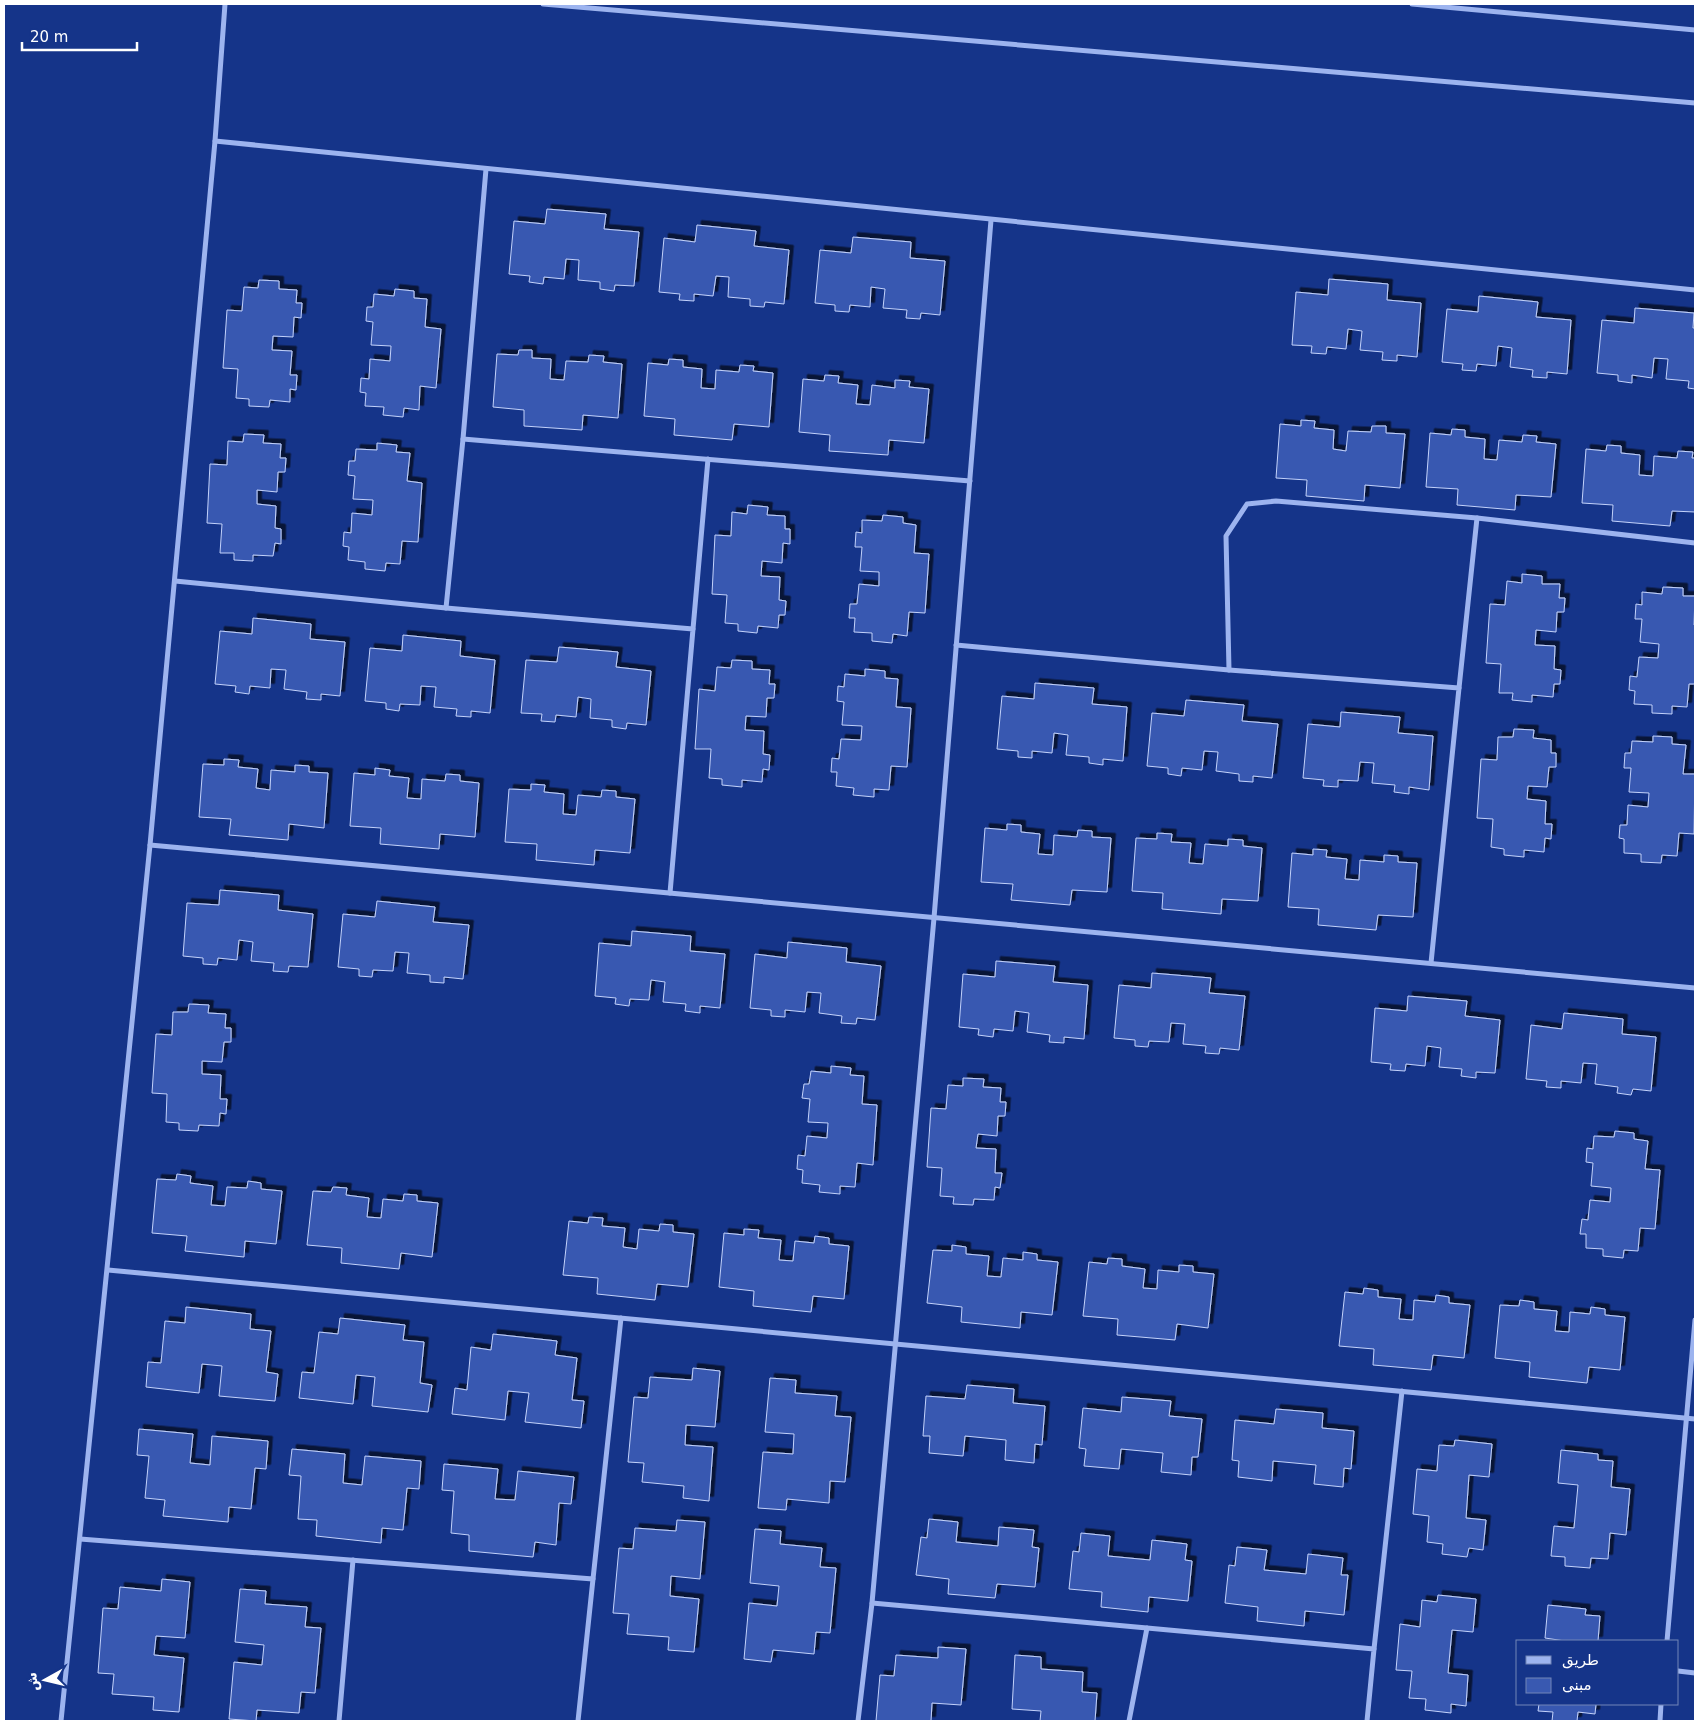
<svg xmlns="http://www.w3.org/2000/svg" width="1699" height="1725" font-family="'DejaVu Sans',Vazirmatn,sans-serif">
<defs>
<filter id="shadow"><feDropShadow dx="4.5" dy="-4.5" stdDeviation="0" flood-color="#0009"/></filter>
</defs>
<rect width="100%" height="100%" fill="#153489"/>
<g fill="#3959b1" stroke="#c3d2fb" filter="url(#shadow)">
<path d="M547,209l59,5 -2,15 35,3 -5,54 -19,-1 -1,6 -14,-2v-7l-22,-2 1,-20 -13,-1 -2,20 -20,-2 -1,7 -14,-2 1,-6 -21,-2 5,-53 31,3z"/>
<path d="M697,225l59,6 -2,15 35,4 -5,54 -19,-2 -1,5 -14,-1v-7l-22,-2 1,-20 -13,-1 -3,20 -19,-2v7l-15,-1 1,-6 -21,-2 5,-54 31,4z"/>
<path d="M853,237l58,5 -1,16 35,3 -5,54 -19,-2 -1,6 -14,-1 1,-8 -24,-2 2,-19 -14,-2 -1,20 -20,-2 -1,7 -14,-1v-6l-20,-2 5,-53 31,3z"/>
<path d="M1329,279l59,5 -1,16 34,3 -4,54 -20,-2v6l-15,-1 1,-8 -23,-2 2,-19 -14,-2 -2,20 -19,-2 -1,7 -15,-1 1,-7 -20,-1 4,-53 32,3z"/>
<path d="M259,280l20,1v8l18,1 -1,13h6l-1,15 -7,-1 -1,20 -20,-1 -1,14 20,1 -2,24h7l-1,15 -6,-1v13l-20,-2 -1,7 -20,-1v-7l-13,-1 2,-29 -15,-1 4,-58 15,1 2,-24 14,1z"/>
<path d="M395,289l19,2v7l13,1 -2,28 16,2 -5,59 -16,-2 -1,24 -15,-2 -1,9 -20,-2 1,-8 -19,-1 1,-13 -6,-1 1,-14 8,1 1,-20 20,2 1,-15 -20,-1 2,-23 -7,-1 1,-14h6l1,-13 20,2z"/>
<path d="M1479,296l59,6 -2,15 35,3 -4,54 -20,-2v6l-15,-1 1,-7 -23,-3 2,-19 -14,-2 -2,20 -19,-2 -1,7 -14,-1 1,-6 -21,-2 5,-53 31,3z"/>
<path d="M1635,308l59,5 -1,15h2v61l-7,-1 1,-7 -23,-2 2,-20 -14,-1 -2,20 -20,-3v8l-14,-2v-6l-21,-2 5,-53 32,3z"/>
<path d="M519,350h13v8l19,1 -1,20 14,1 2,-19 22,1 1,-7 15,1 -1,6 19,2 -4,54 -35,-3 -1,15 -58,-4v-16l-31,-3 4,-53 21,1z"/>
<path d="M669,359l14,1v7l19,2 -1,19 14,1 1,-19 23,2 1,-7 14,1 -1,5 20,2 -4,54 -35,-3 -2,16 -58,-5 1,-16 -31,-3 4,-53 20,2z"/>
<path d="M825,375l14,1 -1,7 20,2 -2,19 14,1 2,-20 23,3v-8l15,1 -1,6 20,2 -5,54 -35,-3 -1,15 -59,-4 1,-16 -31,-3 4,-53 21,2z"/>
<path d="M1301,420l14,1 -1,7 20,2 -1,19 13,2 2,-20 23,1 1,-6h14v7l19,1 -5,54 -35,-3 -1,16 -58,-5 1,-16 -31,-2 4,-54 21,2z"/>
<path d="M1452,429l13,1v7l20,2 -1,20 13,1 2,-20 23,2 1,-7 14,1 -1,6 20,2 -5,53 -35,-2 -1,15 -58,-5 1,-16 -32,-2 4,-54 21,2z"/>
<path d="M244,434l20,1 -1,8 18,1 -1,14h6l-1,14h-7l-1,20 -20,-2v14l19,2 -1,22 6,1v15l-6,-1 -2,13 -20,-1v6l-19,-1v-7h-14l2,-29 -15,-1 3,-59 17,1 1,-24 15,1z"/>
<path d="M377,443l20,2 -1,7 14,1 -3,28 15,2 -4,59 -16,-1 -2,23 -14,-1 -1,8 -20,-2v-7l-17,-2 1,-13 -6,-1 1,-14 7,1 1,-20 20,2 1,-15 -20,-1 2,-23 -7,-1 1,-14h6l1,-12 21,1z"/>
<path d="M1607,445l14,1v7l19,2 -1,20 14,1 1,-20 23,2 1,-7 15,1 -1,6h3v54l-23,-1 -2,15 -58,-5 1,-16 -31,-2 4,-54 20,2z"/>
<path d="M748,505l20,2 -1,8 18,1v13h5v15l-7,-1 -1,20 -20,-2 -1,15 19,1 -1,23 7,1 -1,14h-6l-1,13 -20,-2 -1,7 -19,-2v-7l-13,-1 2,-28 -15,-1 3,-59 16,1 1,-24 15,2z"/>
<path d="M883,515l20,2v6l13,2 -2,28 15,1 -4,59 -16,-1 -2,24 -14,-2 -1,9 -20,-2v-8l-18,-1 1,-14h-6l1,-14h7l2,-20 20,2v-14l-19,-1 2,-24h-7l1,-15 6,1v-13l20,1z"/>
<path d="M1522,574l20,2v8h18l-1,14h6l-1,14h-7l-1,20 -20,-2 -1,15 20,1 -1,23 7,1 -1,14h-6l-1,13 -21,-2v7l-20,-2 1,-7h-14l2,-29 -15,-1 4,-59 15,1 2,-24 15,2z"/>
<path d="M1663,587l20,1v8h12l-1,29h1v59h-6l-2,23 -15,-1v8l-20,-1v-8l-18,-1 1,-13 -6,-1 1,-14 7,1 2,-20 19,1 1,-14 -19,-2 2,-23h-7l1,-15 6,1v-13l20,2z"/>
<path d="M253,618l58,6 -1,15 35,3 -5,54 -19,-2v6l-15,-1 1,-7 -23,-3 2,-19 -15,-1 -1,19 -20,-2 -1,8 -14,-2 1,-6 -21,-2 5,-53 32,3z"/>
<path d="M403,635l58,6 -1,15 35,4 -5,53 -19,-2v6l-15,-1 1,-7 -23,-2 2,-20 -15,-1 -1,19 -20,-1 -1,7 -13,-2v-6l-21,-2 5,-53 32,3z"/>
<path d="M559,647l59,5 -2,15 35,4 -5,54 -19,-2 -1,6 -14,-2v-7l-22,-2 1,-19 -13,-2 -2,20 -20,-2 -1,7 -14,-1 1,-7 -21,-1 5,-53 31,2z"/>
<path d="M732,660l20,1v8l18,1 -1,14h6l-1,14h-7l-1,19 -20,-1 -1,14 19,1 -1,23 7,1 -1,15 -6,-1 -1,13 -20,-2v7l-20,-2v-6l-13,-1 2,-29h-16l4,-60 16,2 2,-24 14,1z"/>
<path d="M865,669l20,2v7l13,1 -2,28 15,1 -4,59 -16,-1 -2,24 -15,-1v8l-21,-2 1,-7 -18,-2 1,-14h-6l1,-14 7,1 2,-20 20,1 1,-14 -20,-1 2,-23 -7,-1 1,-15 6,1 1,-13 20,2z"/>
<path d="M1035,683l59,5 -2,16 35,3 -4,54 -20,-2v6l-14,-2v-6l-23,-2 2,-20 -14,-2 -2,20 -20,-2v7l-14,-1v-6l-21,-2 5,-53 32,3z"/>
<path d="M1186,700l58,5 -2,16 36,3 -6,54 -19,-2v6l-14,-1v-7l-23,-3 2,-19 -14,-1 -2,19 -20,-2 -1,8 -13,-2v-6l-21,-2 5,-53 32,3z"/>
<path d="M1341,712l59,5 -2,16 35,3 -4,54 -20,-3v7l-15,-2 1,-7 -23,-2 2,-20 -14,-1 -2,19 -20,-1v7l-15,-1 1,-6 -21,-2 5,-54 32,3z"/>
<path d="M1514,729l20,1 -1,8 18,2v13h5v14h-7l-2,20 -19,-1 -1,13 19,2 -1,23h7l-1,15 -6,-1 -1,14 -20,-2v7l-20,-2v-6l-13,-2 2,-28 -16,-1 4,-59 16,1 1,-23h15z"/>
<path d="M1653,736l19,1v7l14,1 -3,29h12l-1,60 -15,-1 -2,23 -15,-1 -1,8 -20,-1v-8l-17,-1v-14l-5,-1 1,-13h7l1,-20 20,2 1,-14 -20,-1 2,-24h-7l1,-15h6l1,-12 21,1z"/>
<path d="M224,759l15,1 -1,7 20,2 -2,19 14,2 1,-20 24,2v-7l14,1v6l19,1 -4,55 -35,-4 -1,16 -59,-5 2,-16 -32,-2 4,-53 21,1z"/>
<path d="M375,768l15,2 -1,6 20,2 -2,20 14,1 1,-20 23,2 1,-7 14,1v6l19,2 -4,54 -35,-3 -1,15 -59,-5 1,-16 -31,-2 4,-53 21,2z"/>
<path d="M531,784l14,1 -1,7 20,2 -1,20 13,1 2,-20 23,2 1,-7 14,1v6l19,2 -5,54 -35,-3 -1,15 -58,-5 1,-16 -32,-2 4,-53 22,1z"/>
<path d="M1007,824l14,1v7l19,2 -2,20 15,1 1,-20 23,2 1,-7 14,1v6l19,1 -4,54 -35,-2 -2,15 -59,-5 2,-16 -32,-2 4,-54 22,2z"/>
<path d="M1157,833l15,1 -1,8 20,1 -2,20 14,1 2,-20 23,2v-7l15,1v6l19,2 -4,53 -36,-2 -1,15 -59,-5 1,-16 -31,-2 4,-53 21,1z"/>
<path d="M1313,849l14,1 -1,7 21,2 -2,20 14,1 1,-20 24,2v-7l14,1v6l19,1 -4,54 -35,-2 -2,15 -58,-5 1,-16 -31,-2 4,-54 21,2z"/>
<path d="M220,890l59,5 -1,15 35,4 -5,53 -19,-1 -1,6 -15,-1 1,-8 -23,-2 2,-19 -14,-2 -2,20 -19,-2 -1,7 -14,-1v-6l-20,-2 4,-53 32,2z"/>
<path d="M377,901l58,6 -2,15 36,3 -6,54 -19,-2v6l-14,-1v-7l-23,-2 2,-20 -14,-1 -2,19 -20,-1 -1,7 -13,-1v-7l-21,-2 5,-53 32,3z"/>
<path d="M632,931l59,5 -1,15 35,3 -5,54 -20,-2v7l-15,-2 1,-7 -23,-2 2,-20 -14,-2 -2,20 -19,-1 -1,7 -14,-2 1,-6 -21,-2 4,-53 32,3z"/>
<path d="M788,942l59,6 -1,14 35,4 -6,54 -18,-2 -1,6 -15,-1 1,-7 -23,-3 2,-20 -14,-1 -2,20 -20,-2v7l-14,-1v-6l-21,-2 5,-54 32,4z"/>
<path d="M996,961l59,5 -2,16 35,3 -4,54 -20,-2v6l-15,-1 1,-7 -23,-3 2,-19 -14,-2 -2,20 -19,-2 -1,8 -15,-2 1,-6 -20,-2 4,-53 32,3z"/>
<path d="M1152,973l59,5 -2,15 36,3 -6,54 -19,-2 -1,6 -14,-1 1,-7 -23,-2 2,-20 -14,-1 -2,19 -20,-1 -1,6 -13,-1v-6l-21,-2 5,-53 32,3z"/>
<path d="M1408,996l59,5 -2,15 35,4 -5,53 -19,-1v6l-15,-2 1,-7 -23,-2 2,-19 -14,-2 -2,20 -19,-2 -1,7 -15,-1 1,-6 -20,-2 4,-54 32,3z"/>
<path d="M189,1004l20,1 -1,8 18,1 -1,14h6v14h-7l-2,20 -20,-1v13l19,1 -1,24h7l-1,15 -6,-1 -1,13 -20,-1 -1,6 -19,-1v-7l-13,-1 1,-28 -15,-1 4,-59 16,1 1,-23h15z"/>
<path d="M1564,1013l59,6 -1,15 34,3 -5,54 -18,-2 -2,6 -14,-2 1,-6 -23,-3 2,-20 -14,-1 -2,20 -20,-2v7l-15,-1 1,-6 -21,-2 5,-54 31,4z"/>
<path d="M831,1066l20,2 -1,7 14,1 -2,28 15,1 -4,60 -16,-2 -2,24 -15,-1v8l-21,-2 1,-7 -18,-2 1,-13 -6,-1 1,-14 7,1 2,-20 20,2 1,-15 -20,-1 2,-23 -8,-1 2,-14h5l2,-13 20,2z"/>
<path d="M963,1078l21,1 -1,8 18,1 -1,14h6l-1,14h-7l-1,20 -19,-2 -2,14 20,1 -1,24h7l-2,15 -5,-1 -1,13 -20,-1 -1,6 -20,-1 1,-7 -14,-1 2,-28 -15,-1 4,-59 15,1 2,-24 15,1z"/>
<path d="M1615,1131l19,2v6l14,2 -3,28 15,1 -5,59 -15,-1 -2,23 -14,-1 -1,8 -20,-2v-7l-17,-1v-14h-6l2,-15 6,1 2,-20 20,2 1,-14 -20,-2 2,-23 -7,-1 1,-14 6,1 1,-13 20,1z"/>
<path d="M177,1174l14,2 -1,7 23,3 -2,19 14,1 2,-19 20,1 1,-7 13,2v6l21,2 -6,53 -31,-3 -1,16 -59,-6 2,-15 -35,-3 5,-54 19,1z"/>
<path d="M333,1187l14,1 -1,7 23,3 -2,19 14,1 2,-19 20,2 1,-7 13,1v6l21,2 -6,54 -31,-4 -2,16 -58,-6 1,-15 -35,-3 6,-54 18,1z"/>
<path d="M589,1217l14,1 -1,8 23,2 -2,19 14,2 2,-20 20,2 1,-7 13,1v7l21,2 -6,53 -31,-3 -2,16 -58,-6 1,-16 -35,-3 6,-54 19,2z"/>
<path d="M744,1229l15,1 -1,8 23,2 -2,20 14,1 2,-20 19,2 1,-7 14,2v6l20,2 -5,53 -31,-3 -2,16 -58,-6 1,-15 -35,-4 5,-54 20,2z"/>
<path d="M952,1245l14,2v7l23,2 -2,20 14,1 2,-19 20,2v-8l14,2v6l21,2 -6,53 -31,-3 -1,16 -59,-6 1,-15 -35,-4 6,-53 19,1z"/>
<path d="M1108,1258l14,1v7l23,3 -2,19 14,1 1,-19 21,2v-7l14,1v6l21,2 -6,54 -31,-4 -2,16 -58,-5 1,-16 -35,-3 6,-54 18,2z"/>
<path d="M1364,1288l14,2v7l23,2 -2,20 14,1 1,-20 21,2 1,-7 13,2v6l21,2 -6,53 -31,-3 -2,15 -58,-5 1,-16 -35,-3 6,-54 18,2z"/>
<path d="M1520,1300l14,2v7l23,2 -2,20 14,1 1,-20 20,2 1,-7 14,2v6l20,2 -5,53 -31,-3 -2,16 -58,-6 1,-15 -35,-4 5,-53 19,1z"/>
<path d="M186,1307l65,7 -1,15 21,2 -5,41 12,2 -3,27 -56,-5 3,-30 -20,-2 -3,29 -53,-6 2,-25 13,1 4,-42 20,2z"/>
<path d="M340,1318l65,7 -2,15 21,2 -4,41 12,2 -4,27 -56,-6 3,-29 -19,-2 -3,29 -54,-6 3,-26 12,1 5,-41 19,2z"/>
<path d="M493,1334l64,7 -2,14 22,3 -5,42 12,1 -3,27 -56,-6 4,-29 -21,-2 -3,29 -53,-6 3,-26 12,2 4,-43 20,3z"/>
<path d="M693,1368l27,3 -5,56 -29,-2 -1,20 28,2 -4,54 -26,-3 1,-12 -42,-4 2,-19 -16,-1 6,-65 14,1 2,-21 42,3z"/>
<path d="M770,1378l26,2 -1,13 42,3 -2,20 16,1 -6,65 -15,-1 -1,22 -42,-4 -1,11 -28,-2 5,-56 30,2 1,-20 -29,-2z"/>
<path d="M967,1385l47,4 -1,14 32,3 -3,39 -7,-1 -1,19 -29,-3 1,-20 -41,-4 -2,20 -34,-3 1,-17h-7l3,-40 39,3z"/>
<path d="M1122,1397l49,4 -2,15 33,3 -4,38h-6l-1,18 -30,-3 2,-19 -42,-4 -2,20 -35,-3 2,-17 -7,-1 4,-40 38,4z"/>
<path d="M1276,1409l47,4 -1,15 32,3 -3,38 -7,-1 -1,19 -29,-3 2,-19 -43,-4 -1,20 -34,-4 1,-16 -7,-1 3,-40 39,4z"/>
<path d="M139,1429l54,5 -3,29 20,2 2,-29 56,5 -2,28 -11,-1 -4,41 -22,-2 -1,15 -65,-6 2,-16 -20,-2 4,-42 -12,-1z"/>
<path d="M1455,1440l37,4 -3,33 -20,-2 -3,43 20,2 -3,30 -14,-2 -2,9 -25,-3 1,-10 -16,-2 2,-26 -16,-2 4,-45 20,2 2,-26 15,1z"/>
<path d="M292,1449l53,5 -2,29 19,2 3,-29 56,5 -2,28 -12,-1 -4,42 -21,-2 -1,15 -65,-7 1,-16 -19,-1 3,-43 -12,-1z"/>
<path d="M1561,1450l37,4v6l15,1 -2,26 19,2 -4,46 -16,-2 -2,26 -17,-1 -1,10 -25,-2v-9l-14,-1 3,-30 20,2 4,-43 -20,-2z"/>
<path d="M444,1464l54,5 -3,30 20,1 3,-29 56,6 -3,27 -12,-1 -3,42 -21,-3 -2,15 -64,-6v-16l-18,-2 3,-42 -12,-1z"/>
<path d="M929,1519l29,3 -2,20 42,4 1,-19 35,3 -2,17 7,1 -4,39 -38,-3 -2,14 -47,-4 1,-15 -33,-4 5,-38 6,1z"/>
<path d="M677,1520l28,2 -5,57 -29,-3 -1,20 29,3 -5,53 -26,-2 1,-13 -42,-3 2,-20 -16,-1 6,-65 14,1 2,-21 41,3z"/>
<path d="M755,1529l26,2 -1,13 42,4 -2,19 16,1 -6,65 -14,-1 -2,22 -41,-4 -2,12 -27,-3 5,-56 28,3 2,-20 -29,-3z"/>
<path d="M1081,1533l29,3 -2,20 42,4 2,-20 35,4 -2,16 7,1 -4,40 -39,-4 -1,15 -47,-5 1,-15 -33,-3 4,-38 6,1z"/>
<path d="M1237,1547l30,3 -3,20 42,4 2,-20 35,4 -2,17h7l-4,40 -39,-4 -1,15 -47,-5 1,-14 -33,-4 4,-38 6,1z"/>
<path d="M162,1579l28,3 -5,56 -29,-2 -2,19 30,3 -5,54 -26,-2 1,-13 -42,-3 2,-20 -16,-1 5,-65 15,1 2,-22 41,4z"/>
<path d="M240,1589l26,2 -1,13 42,3 -2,20 16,1 -6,65 -14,-1 -2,21 -42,-3 -1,11 -27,-2 5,-57 28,3 2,-20 -29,-3z"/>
<path d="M1438,1595l38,4 -3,33 -21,-2 -4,43 20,2 -2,31 -15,-2v9l-26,-3 1,-11 -17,-1 3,-27 -16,-1 4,-46 20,3 2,-27 15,2z"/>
<path d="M1548,1605l38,4 -1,6 15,1 -2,25h-33l-20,-3z"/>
<path d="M938,1647l28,2 -5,56 -29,-2 -1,18h-55l4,-46 14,1 2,-21 42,3z"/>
<path d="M1015,1655l26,2v12l42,3 -1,20 15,1 -2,28h-55l1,-10 -29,-2z"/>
<path d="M1539,1704h57l-1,10 -17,-2 -1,9h-25l1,-9 -15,-1z"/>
</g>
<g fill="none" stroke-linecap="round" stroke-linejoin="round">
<g stroke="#9db4ef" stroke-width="5">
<path d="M543,4l1152,99"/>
<path d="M1412,4l283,26"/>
<path d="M215,141l1480,149"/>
<path d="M486,169l-23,270 507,42"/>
<path d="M175,581l271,27 17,-169"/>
<path d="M446,608l247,21 -23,264"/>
<path d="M693,629l15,-170"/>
<path d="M956,645l273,25 -3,-134 21,-32 29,-3 201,17 218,25"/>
<path d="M1229,670l230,18 -28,275"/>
<path d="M1459,688l18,-170"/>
<path d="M150,845l1545,143"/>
<path d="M108,1270l1587,149"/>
<path d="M80,1539l513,40 28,-261"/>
<path d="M872,1603l275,25"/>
<path d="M1667,1641l28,-321"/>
<path d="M1374,1649l28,-258"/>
<path d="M1678,1671l17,2"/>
<path d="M61,1721l89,-876 65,-704 10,-137"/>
<path d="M339,1721l14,-161"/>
<path d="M578,1721l15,-142"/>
<path d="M858,1721l14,-118 62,-685 57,-698"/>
<path d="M1129,1721l18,-93 227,21 -7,72"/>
<path d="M1660,1721l1,-17"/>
</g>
</g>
<rect width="1699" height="1725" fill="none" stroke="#ffffff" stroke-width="10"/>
<rect x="1516" y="1640" width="162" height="65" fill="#153489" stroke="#7385b8"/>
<rect x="1526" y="1656" width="25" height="8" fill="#9db4ef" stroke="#7385b8"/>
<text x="1562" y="1665" font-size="15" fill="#ffffff">طريق</text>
<rect x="1526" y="1678" width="25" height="15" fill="#3959b1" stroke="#7385b8"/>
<text x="1562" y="1690" font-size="15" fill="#ffffff">مبنى</text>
<g transform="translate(45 1680) rotate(262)" stroke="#153489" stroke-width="4" paint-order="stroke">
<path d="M0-4L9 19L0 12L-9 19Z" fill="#ffffff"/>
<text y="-8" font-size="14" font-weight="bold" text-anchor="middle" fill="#ffffff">ش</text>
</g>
<path d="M22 42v8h115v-8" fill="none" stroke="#ffffff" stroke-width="2.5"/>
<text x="30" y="42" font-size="15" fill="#ffffff" stroke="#153489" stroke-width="4" paint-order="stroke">20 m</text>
</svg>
